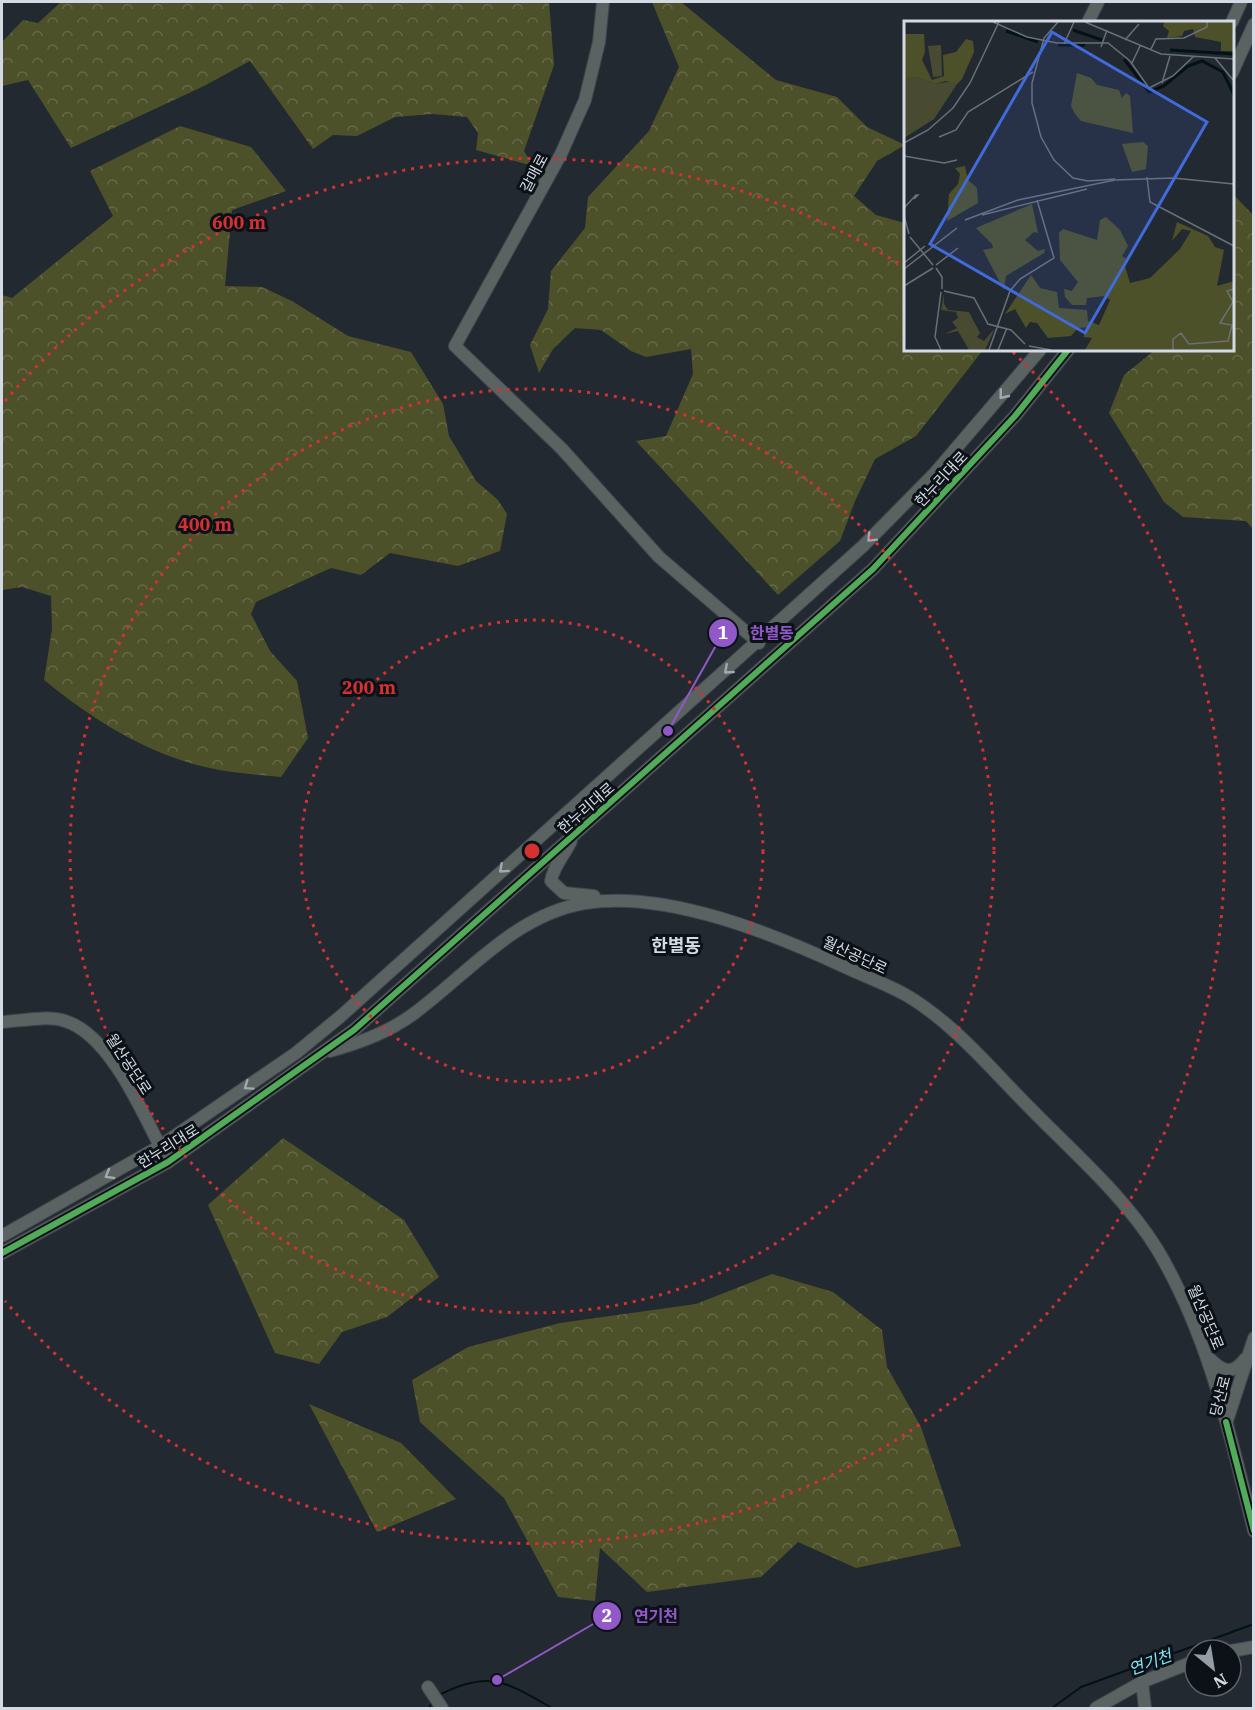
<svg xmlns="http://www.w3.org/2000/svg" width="1255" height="1710" font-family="'IBM Plex Serif','Noto Sans KR',serif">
<defs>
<pattern id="forest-crowns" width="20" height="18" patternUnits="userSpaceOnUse" patternTransform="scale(1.5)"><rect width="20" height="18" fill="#4d5129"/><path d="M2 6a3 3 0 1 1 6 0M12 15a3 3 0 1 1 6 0" fill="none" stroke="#666948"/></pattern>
</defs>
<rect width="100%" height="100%" fill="#232930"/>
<g fill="url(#forest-crowns)">
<path d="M61,2h488l5,63 -30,86 9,15 -57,-16 2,-17 -11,-16 -35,-3 -37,3 -38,19 -24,-1 -20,14 -63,-88 -46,25 -133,62 -43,-68 -26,6v-44l21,-22 15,3z"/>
<path d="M652,2h29l95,78 61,17 30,30 38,18 -28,16 -23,35 22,19 29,8 1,127h77l-67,86 -41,23 -20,42 -15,40 -62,54 -142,-154 30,-5 27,-62 -2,-25 -45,8 -15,-6 -30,-21 -26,-2 -22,21 -14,24 -9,-28 18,-36 3,-38 34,-43 3,-31 61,-66 30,-64z"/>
<path d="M180,126l71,21 35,44 -54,19 -7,76 37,1 30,14 56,35 63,16 32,52 6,32 27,45 22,19 9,14 -7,37 -42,15 -68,-13 -29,22 -30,-7 -75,34 -5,12 19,37 27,30 11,57 -27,39c-31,-3 -62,-5 -91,-14 -54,-16 -103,-48 -146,-83l8,-51 -1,-33 -29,-9 -20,3v-295l10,3 101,-82 -23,-45z"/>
<path d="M1233,194l20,21v314l-7,-8 -63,-4 -19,-15 -55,-89 15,-38 31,-25h77z"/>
<path d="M283,1138l121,82 35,57 -52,40 -45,15 -23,32 -44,-11 -67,-148z"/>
<path d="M772,1274l61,18 49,38 5,37 34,60 40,119 -105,22 -58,-26 -37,35 -114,15 -47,-44 -5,53 -37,-4 -54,-99 -84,-76 -8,-42 56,-33 92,-24 136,-19z"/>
<path d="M309,1404l92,39 55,56 -79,33z"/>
</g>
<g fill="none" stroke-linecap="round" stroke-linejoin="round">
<g stroke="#031215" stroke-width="2">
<path d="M439,1695c51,-26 67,-13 113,13"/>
<path d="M429,1708l4,-7"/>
<path d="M1052,1708l29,-21 173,-63"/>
</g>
<g stroke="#40454c" stroke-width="14">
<g id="minor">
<path d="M603,2l-4,40 -14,58 -24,54 -106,192 107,103 97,108 100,86"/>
<path d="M1088,22l10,-20"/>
<path d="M1232,22l9,-20"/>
<path d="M1232,73l22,-49"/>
<path d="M571,841c-6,13 -18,26 -20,40l13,12 30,3"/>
<path d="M2,1022c19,-1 45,-7 63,-1 47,14 81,100 103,141"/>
<path d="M330,1051c30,-8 57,-18 82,-36 56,-41 102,-100 173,-112 82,-13 189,31 262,65 20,9 41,17 59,27 48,28 86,75 125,114 44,45 93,87 126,140 52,87 73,185 97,282"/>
<path d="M2,1236l158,-90 136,-93 45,-37 522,-470 71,-72 106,-124"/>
<path d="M2,1253l166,-91 186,-132 519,-461 142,-153 53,-66"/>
<path d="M1210,1359c13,13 23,16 35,0"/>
<path d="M1227,1421l27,-83"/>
<path d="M1231,1651l23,-4"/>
<path d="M1142,1682l3,26"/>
<path d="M428,1687l14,21"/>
<path d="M1096,1708l46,-26 53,-21"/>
</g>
</g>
<use href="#minor" stroke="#5a6362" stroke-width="12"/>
<g stroke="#0c1117" stroke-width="10">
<g id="cycleway">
<path d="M2,1253l166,-91 186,-132 519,-461 142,-153 53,-66"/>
<path d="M1226,1422l28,109"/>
</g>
</g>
<use href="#cycleway" stroke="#51ab58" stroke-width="6"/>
</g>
<defs><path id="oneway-chevron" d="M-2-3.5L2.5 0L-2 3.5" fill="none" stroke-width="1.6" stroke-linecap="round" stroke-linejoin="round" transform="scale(1.5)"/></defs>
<g stroke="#a3aaaf">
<use href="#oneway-chevron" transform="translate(1003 395) rotate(129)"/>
<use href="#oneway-chevron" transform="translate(871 538) rotate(135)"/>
<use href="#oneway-chevron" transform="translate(728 670) rotate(139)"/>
<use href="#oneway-chevron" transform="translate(503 869) rotate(138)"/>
<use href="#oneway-chevron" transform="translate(248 1086) rotate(145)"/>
<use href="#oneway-chevron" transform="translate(109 1175) rotate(150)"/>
</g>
<g fill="none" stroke="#d63131" stroke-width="3" stroke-dasharray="3 6">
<circle cx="532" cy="851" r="231"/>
<circle cx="532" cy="851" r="462"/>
<path d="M5 401A693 693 0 0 1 904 267M1013 352A693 693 0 1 1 5 1301"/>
</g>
<g text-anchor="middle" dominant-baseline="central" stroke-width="6" stroke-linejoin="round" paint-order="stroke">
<g font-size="15" fill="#d3dae3" stroke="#0c1117">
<text transform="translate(534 173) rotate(-62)">갈매로</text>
<text transform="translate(941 479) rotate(-47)">한누리대로</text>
<text transform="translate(586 808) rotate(-41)">한누리대로</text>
<text transform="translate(855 955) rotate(25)">월산공단로</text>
<text transform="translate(129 1064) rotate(57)">월산공단로</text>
<text transform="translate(168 1146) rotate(-32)">한누리대로</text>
<text transform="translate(1206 1317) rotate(67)">월산공단로</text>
<text transform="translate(1220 1396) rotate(-75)">당산로</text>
</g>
<g font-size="16" font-style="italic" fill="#81e8f6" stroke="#0c1117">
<text transform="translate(1150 1662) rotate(-20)">연기천</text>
</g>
<g font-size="18" font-weight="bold" fill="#d3dae3" stroke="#0c1117">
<text x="676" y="945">한별동</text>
</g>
</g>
<g transform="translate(904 21)">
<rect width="330" height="330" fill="#232930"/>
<path d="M37,24l1,31 -9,1 -5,-31zM12,56l19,7 18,-3 4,3 -23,35 -30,19v-59z" fill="#484b31"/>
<path d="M260,1h70v29h-13v-9l-26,-5 -2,-8 -9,2 -2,5 -15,2 2,-7 -6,-5zM0,13h20l1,18 -3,8 10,20 12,-4 -1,-21 13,-3 10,-13 7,2 1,11 -12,27 -5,5 -11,-3 -11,3 -19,-7 -12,2zM173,52l14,5 6,7 22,5 3,8 4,-5 4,3 3,37 -52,-12 -6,-7 -4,-8zM239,121l5,4 -2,23 -14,3 -10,-28zM61,145l3,14 9,8 1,15 -31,18 2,-27 9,-10 2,-10 -5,-6zM128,183l6,29 -4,-1 -9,8 13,11 7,-2 -1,4 -38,23 -2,14 -21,-40 10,-2 -1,-4 -16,-16zM202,196l14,13 8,16 -6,10 6,4 -3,6 5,17 20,-5 30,-29 11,-18 -9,-2 -10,12 5,-19 31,14 7,11 9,3 -7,36 17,-5v69h-149l7,-12 -9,-1 7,-10 -12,1 -7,8 -23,2 -11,-15 -7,-1 -4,6 -11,-19 -10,5 26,-39 9,13 17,4 2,16 28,2 1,11 11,4 11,-25 -5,-4 -18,2 -1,7h-14l-7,-8 -1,-8 8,2 6,-9 -18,-22 -1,-27 4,-4 34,11 3,-20z" fill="#4d5129"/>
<path d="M40,273v10l4,6 21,2 11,21 -3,4 7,4 11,-13 -10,22h-16l-11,-19 -13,3 12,-6 -5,-6 6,-4 -2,-6 -15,-2z" fill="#484b31"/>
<path d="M55 306a8 8 0 1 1 16 0a8 8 0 1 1-16 0Z" fill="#484b31"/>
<path fill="none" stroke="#031215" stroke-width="3" d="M169,9l29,10M102,10l32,11M154,24h27M266,29l64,4M220,38l25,33 15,-6 24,-20 14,-5 21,11 11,23"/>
<path fill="none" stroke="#697078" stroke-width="1.5" d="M89,1l34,15 30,6h51l22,18 19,27 24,-12 21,-20M154,1l-14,16 -12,45v20l9,34 13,23 19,18 15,3 27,-2M181,1l76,32 73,5M221,19l14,-16M160,23l10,-22M197,26l6,-17M247,28l5,-10 28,-1 23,-11v-5M311,37l19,23M228,42l8,-17M258,62l8,-27M35,116l17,-7 12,-18 65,-40M0,122l24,-13 25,-22 17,-25 29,-61M0,135l40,7 13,-3M243,156l3,25 84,44M0,187l12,-13h2l-4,4M78,194l105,-26M0,195l5,18M61,199l53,-20 97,-20 58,-2 61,6M6,216l23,28M0,242l21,-17M32,244l22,-17M32,247l6,9v12M0,248l53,-41M0,265l29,-18M40,270l30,7 14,26 23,6 14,14M37,271l-6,45 6,13M125,325l22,4M85,329l21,-59 10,-12 34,-21 -17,-58M94,329l9,-22M269,329v-11l8,-6 8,11 39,-3 4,-16 -12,-2 13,-21 -6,-11 7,-2"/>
<path fill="#416ada" fill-opacity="0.15" stroke="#416ada" stroke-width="3" d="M148,11l155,90 -122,211 -155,-89z"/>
<rect width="330" height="330" fill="none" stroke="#d3dae3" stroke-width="3"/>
</g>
<circle cx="532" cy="851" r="9" fill="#d63131" stroke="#0c1117" stroke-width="3"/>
<g font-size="18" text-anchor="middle" font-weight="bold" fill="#d63131" stroke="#0c1117" stroke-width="6" stroke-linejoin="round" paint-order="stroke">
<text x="239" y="229">600 m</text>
<text x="205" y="531">400 m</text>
<text x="369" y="694">200 m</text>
</g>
<path fill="none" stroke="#9158c8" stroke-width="2" d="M668 731L723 633M497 1680L607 1616"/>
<g fill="#9158c8" stroke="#0c1117" stroke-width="2">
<circle cx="668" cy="731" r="6"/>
<circle cx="497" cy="1680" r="6"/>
<circle cx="723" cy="633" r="15"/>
<circle cx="607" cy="1616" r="15"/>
</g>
<g font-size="18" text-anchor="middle" font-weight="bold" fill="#fff">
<text x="723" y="639">1</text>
<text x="607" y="1622">2</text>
</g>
<g font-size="16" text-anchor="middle" font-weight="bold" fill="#9158c8" stroke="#0c1117" stroke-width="6" stroke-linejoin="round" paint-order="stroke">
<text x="772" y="639">한별동</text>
<text x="656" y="1622">연기천</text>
</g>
<rect width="1255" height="1710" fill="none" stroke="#d3dae3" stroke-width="6"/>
<g transform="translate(1213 1668) rotate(150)"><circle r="28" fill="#0c1117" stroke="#5c6169" stroke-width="1.5"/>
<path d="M0-4.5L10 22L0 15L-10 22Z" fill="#959ca4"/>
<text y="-9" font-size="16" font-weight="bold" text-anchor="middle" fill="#d3dae3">N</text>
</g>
</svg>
